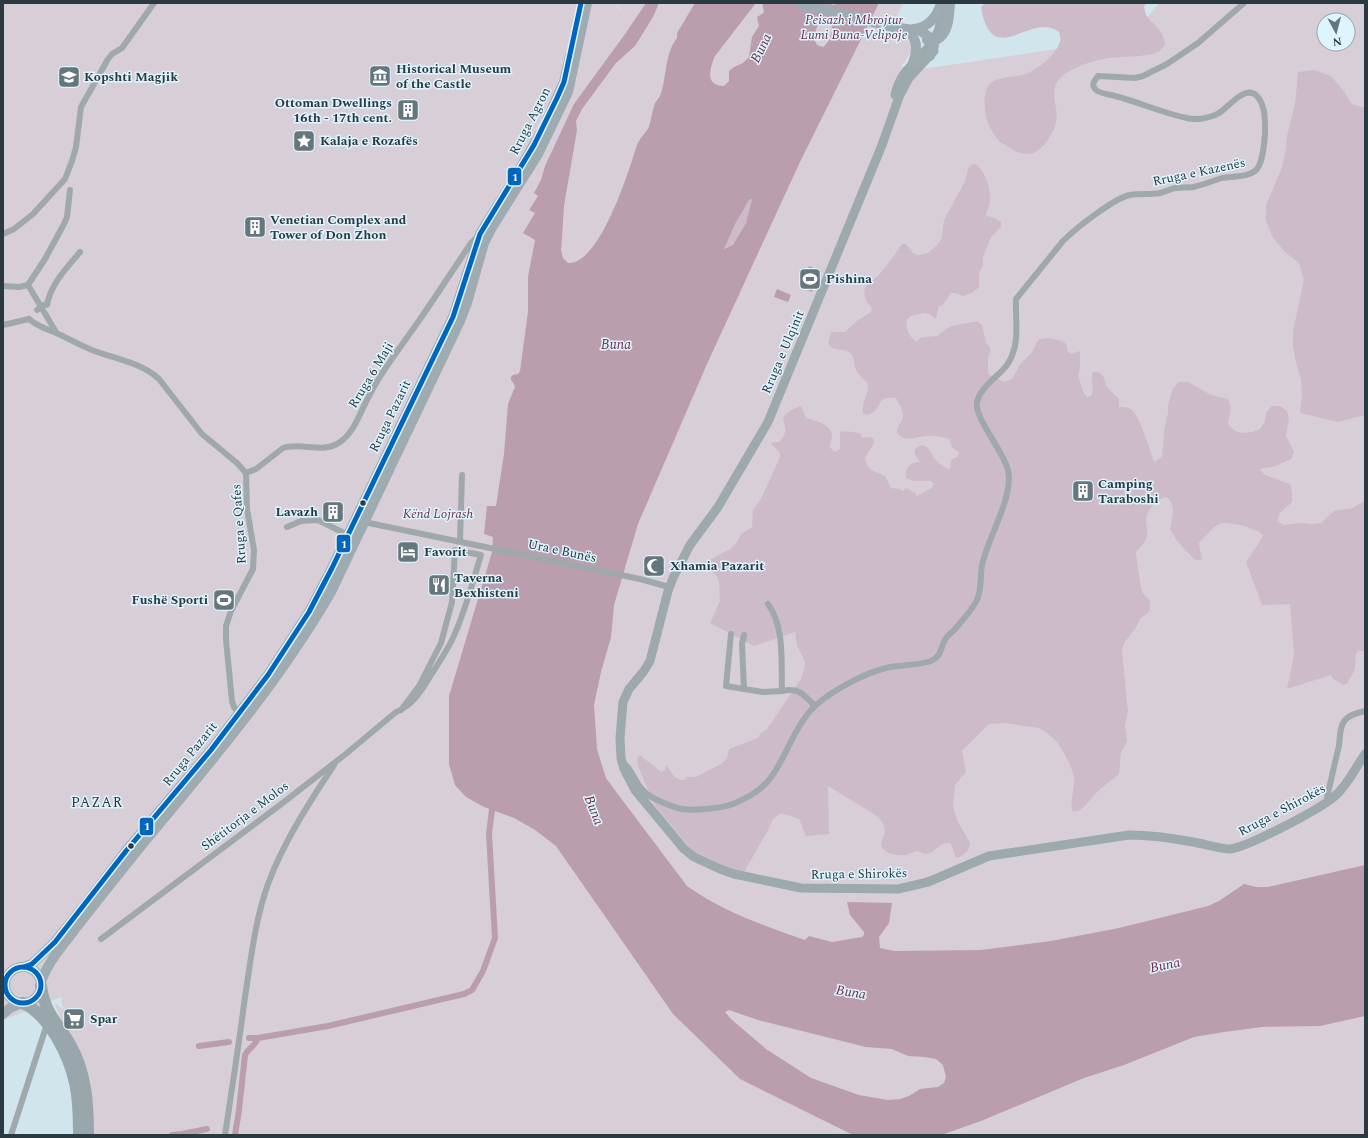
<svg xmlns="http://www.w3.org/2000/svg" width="1368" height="1138" font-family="Spectral,serif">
<rect width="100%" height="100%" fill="#d1e5ed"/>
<path fill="#d8ced8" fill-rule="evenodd" d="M3,3h611l19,20 -18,-20h288l-13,30c10,3 28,7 19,22 -2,4 -5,7 -8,11l15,4 215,-32 28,-35h206v1132h-1276l-22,-111 -2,2 -10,-20 1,-2 7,5 -2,-12 -58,23zM1324,20h24v24h-24z"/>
<g fill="#cebbc9">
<path d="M985,3h161l-2,4c2,12 7,13 14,21 4,5 6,10 7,15 -1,3 -3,6 -5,8 -10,7 -44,5 -57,8 -11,2 -22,6 -32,11 -7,4 -14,9 -16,17 -3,11 4,24 1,36 -3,12 -16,32 -29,31 -7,0 -12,-3 -17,-6 -5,-3 -11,-6 -14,-11 -7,-10 -10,-16 -11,-28 -3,-34 14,-29 37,-34 13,-3 35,-20 38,-34 1,-2 0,-6 -1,-9 -28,-22 -67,40 -78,-25z"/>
<path d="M1314,70l17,6 12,14 9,14 13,4v307l-27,7 -38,-9 2,-18 -1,-16 -5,-16 -3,-16v-16l11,-51 -5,-17 -13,-10 -13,-15 -7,-17v-16l15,-35 4,-16 2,-18 8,-32 3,-32z"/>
<path d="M975,164c10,6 17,26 15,39 -1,4 -3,8 -5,12l11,4 5,3v5l-10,10 -8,20v9l-4,7v14l-7,6 -9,3 -8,-3h-4l-8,12 -4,1 -3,13c-3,-2 -7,-6 -11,-6 -4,0 -7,1 -10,2 -16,3 -7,22 2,27l2,-3 5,-2 13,-1 14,-10 22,-4h5l4,3 1,4 3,14 3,3 2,4 -3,8v16l16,8 8,-3 9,-16 10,-9 6,-12 3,-3 9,-1 13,3 4,3 2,8 4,2 8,-3v17l-2,8 6,17 3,4 4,-1c4,-7 -1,-16 2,-24 13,-1 10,9 16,17 3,4 7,7 10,10v8c4,0 8,0 12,2 9,7 19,41 23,53l8,-5 2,-26 4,-18v-8l5,-17 6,-6h9l23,13 17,4 3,9 -3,16 7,7 8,2 9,-1 8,-3 5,-8 1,-8 5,-7h9l7,5 2,8 -3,17 8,16 -3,7 -15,7 -16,3 5,6 25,9 2,9v9l-12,11 -3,8 7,4 18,-2 9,1 10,-1 13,-12 18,-3 13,-7v150h-7c-5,7 -1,12 -4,20 -1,4 -5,7 -6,12l-4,2 -11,-6 -2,-4 -44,14 7,-34 -4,-51 -28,1 -16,-43 13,-19 4,-8c-5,-7 -33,-13 -42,-12l-7,4 -15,16 2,13 2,3 -5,1 -4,-1 -17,-18 -7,-12c2,-10 7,-26 -4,-32 -10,2 -19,13 -20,23 0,5 2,11 1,16 -1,7 -8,11 -11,16 0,4 5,37 6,40 4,6 10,6 8,16 0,6 -7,7 -10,11 -2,4 -3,8 -6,11 -5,8 -11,11 -12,21l6,61 -3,14 2,15 -6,12 -2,21 -20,16 -18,20 -8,2c-4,-11 2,-23 1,-34 -1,-10 -11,-26 -16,-35l-11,-10 -8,-5 -35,-5 -15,1 -27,27 4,21 -11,13 -2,22 4,13 13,23c0,8 -6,12 -13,15 -4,-4 -3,-10 -7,-15 -12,-1 -14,10 -24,11 -3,0 -7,-3 -10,-3 -3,1 -6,3 -9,4 -6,1 -22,0 -25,-8 -4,-11 12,-13 -5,-31l-49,-30 1,48 -23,2 -7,-17 -15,-5h-4l-7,5 -6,13 -23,40 -15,-2 -34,-16 -40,-48 -17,-40 -1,-8 3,-3 21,17 4,-2 1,-5 9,12 5,3h4l3,-3h9l25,-13 6,-6 2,-9 29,-11 2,-4 7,-5 34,-50 4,-13v-4l-8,-17 -2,-13 -41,14 -44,-23 10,-22 -1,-19 -3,-7 -14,-11 28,-15 7,-7 4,-8 11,-7 1,-17 8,-11 19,-42v-4l-9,-9 3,-2h5c9,-9 6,-13 4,-24 4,-6 11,-10 18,-12l5,12c9,3 24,5 26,17 0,4 -2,8 -2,12l3,4 3,1 4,-4v-16c6,-2 13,1 21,1l1,5 9,-1 3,2v4l-9,15c4,15 8,12 20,18l6,12 9,1 3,2 3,-3 9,5 2,3 15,-8 2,-4 -3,-3h-17l-8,-3c-2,-9 5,-17 14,-16 -1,-3 -4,-5 -5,-8 -2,-5 5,-11 10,-8 3,1 4,4 6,7 4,8 11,14 19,16l1,-9 7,-4 1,-4 -7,-5 -3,-8c-7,-2 -15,-4 -22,-3 -8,0 -18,5 -25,1 -12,-6 1,-13 1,-21 0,-6 -4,-12 -7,-18 -23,-3 -11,13 -30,17l-3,-2c-2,-11 6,-18 5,-29 -3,-5 -10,-8 -12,-14 -3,-6 0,-12 -6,-17 -7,-6 -17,0 -22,-10l3,-11h14l12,-11 14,-9 1,-4c-8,-8 -12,-19 -1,-27 3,-2 5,-4 8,-6 8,-10 16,-20 23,-31h4l8,10 5,1 9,-2 10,-9 4,-7 2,-17 21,-39 3,-12 3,-4z"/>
<path d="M752,199l-6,24 -13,22 -10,4 11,-25 15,-24z"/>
</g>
<g fill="#ba9ead" fill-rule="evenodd">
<path d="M646,3h13l-6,14 -18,29 -19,17 -34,46 -6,12 1,9 -13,76 -2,31 -1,13 2,8 5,5c32,2 61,-93 69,-118 3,-8 9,-12 12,-18 2,-7 3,-14 5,-21 1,-5 6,-8 7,-13 6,-18 4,-40 16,-55v-5l18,-30h61l-41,53c-5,12 -11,30 9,30l5,-5v-10l5,-4 9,-4 6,-6 3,-20 7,-11 -2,-9 5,-3 2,-2 -2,-9h65l7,2 3,-2h42l-79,159 -93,202 -69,160 -24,81 -3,32 -10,35 -7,33 3,44 9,29 8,11 73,97c35,25 77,40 118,54l4,-4 23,6 30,-5 2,-2v-3l-14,-17 -3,-13 45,1 -3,20 -10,14 1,11 14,3 87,-1 70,-9 68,-13 89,-22 11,-5 25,-17 12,3h12l97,-22v151l-45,10 -58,1 -38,5 -30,5 -70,28 -40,13 -103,43 -40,14h-88l-113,-56 -67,-65 -117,-168 -21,-16 -21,-12 -30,-11 -18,-10 -11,-12 -6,-21v-68l43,-144 1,-15 -9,-3 3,-28h9l8,-52 4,-50 7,-17 -1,-3 -3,-4v-3l2,-2 5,-1 2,-3 8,-59v-35l7,-37 -12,-7 12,-20 -6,-3 9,-14 -4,-3 7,-13 4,-14 29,-62 51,-70zM823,19l8,2c3,9 0,20 -8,26l-6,-2 -3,-6 4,-17zM752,199l-6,24 -13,22 -9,4 11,-25 14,-24zM729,1010l29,10 108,27 26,2 16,7 16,1 12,2 7,6 3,12 -2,6 -6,4 -18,2 -11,7 -9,3 -12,1 -29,-5 -48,-17 -45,-29 -35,-30 -6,-7z"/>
<path d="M809,266l12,5 -9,21 -12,-5z"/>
<path d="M777,289l14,6 -3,7 -14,-5z"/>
</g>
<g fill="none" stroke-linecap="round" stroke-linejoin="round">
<g stroke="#ba9ead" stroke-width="6">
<path d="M249,1038h9"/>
<path d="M199,1046l30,-4"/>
<path d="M172,1135l10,-1 25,-5"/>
<path d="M235,1135l4,-25 6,-55c4,-8 9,-7 13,-17l70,-12 136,-32 8,-4 11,-19 12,-33 -6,-104 3,-24"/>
</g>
<g stroke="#9fa9ac" stroke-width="6">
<path d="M3,234l11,-5 19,-15 32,-35 7,-18 4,-14 5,-40 27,-48 4,-5 10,-6 32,-45"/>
<path d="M28,285l17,-26 19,-35 3,-7 3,-27"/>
<path d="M28,285l28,47"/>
<path d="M3,286l16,1 9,-2"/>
<path d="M47,305c4,-22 20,-37 33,-53"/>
<path d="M29,319c8,7 17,10 27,14 12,5 23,12 36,17 23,9 48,12 67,29l43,55 35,29 9,10 1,36 7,41 -1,19 -22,42 -5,15v14l6,61 2,6 5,6"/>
<path d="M3,325l26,-6"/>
<path d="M246,473l10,-4 27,-21c19,-6 37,5 54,-4 16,-9 21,-27 29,-42 14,-29 34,-54 52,-80 18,-26 35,-52 53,-79l6,-6"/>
<path d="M364,522l276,57 29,8"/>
<path d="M287,527l14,-6 17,-1 30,15"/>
<path d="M460,541l2,-66"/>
<path d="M731,634l-5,52 18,3 -2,-45 2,-9"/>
<path d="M744,689l19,3 19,-1c-1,-28 3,-64 -14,-87"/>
<path d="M782,691c17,-4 22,4 33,15"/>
<path d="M622,762c13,8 12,26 31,36 9,4 19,9 29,11 11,2 41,-1 51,-5 15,-6 30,-15 39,-28 15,-21 24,-53 44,-71 19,-16 50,-33 74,-38 11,-2 34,-2 43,-7 9,-5 7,-12 12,-20 1,-3 5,-6 8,-9 8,-9 18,-19 24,-31 5,-11 3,-24 5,-35 6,-28 32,-68 26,-95 -5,-20 -34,-52 -31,-68 4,-16 21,-25 30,-37 14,-21 8,-43 9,-66l47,-58c12,-12 51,-43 67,-46 10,-2 20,0 30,-2 5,-1 10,-4 15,-5 6,-1 12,0 18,-1 10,-2 19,-6 29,-9 10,-2 27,0 35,-9 6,-8 7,-24 8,-35 0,-12 1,-28 -8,-38 -12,-12 -28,11 -38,17 -6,4 -13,5 -20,6 -4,0 -8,0 -12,-1 -25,-5 -48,-16 -72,-22 -6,-2 -16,-2 -20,-7 -4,-5 0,-9 3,-13l37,2 8,-2 24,-12 31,-21 46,-40"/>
<path d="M1329,801l-2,-4c4,-16 7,-31 11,-47 3,-10 0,-21 7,-30 5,-6 13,-7 20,-9"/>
<path d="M101,939l179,-134 67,-52 49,-41c17,-7 26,-22 35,-37 7,-11 15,-23 21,-35 13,-27 20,-56 29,-85l-26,-5 -3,52 -11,41 -22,43 -18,24"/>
<path d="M11,1135l36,-111"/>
<path d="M225,1135c7,-46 14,-92 20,-138 6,-38 10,-77 23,-113 16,-43 41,-81 66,-119"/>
</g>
<g stroke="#9ca9ad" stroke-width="9">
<path d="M934,51l-25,27 -10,19 -17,48 -114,277 -50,85 -28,38 -17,33 -5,13 -18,70 -6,10 -15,18 -6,13 -3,36 1,20 3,11 11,21 49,59 10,8 26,12 14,5 67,14 97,1 30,-7 61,-26 140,-21c21,0 43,3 64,7 12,2 24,6 36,7 16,0 93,-41 106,-53 13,-11 20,-28 30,-42"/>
<path d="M895,95c7,-32 32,-36 43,-64 4,-9 3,-18 3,-28"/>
</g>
<g stroke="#9eabb1" stroke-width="10">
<path d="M799,3l93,24 29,4 12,9 1,6 -4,10"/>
<path d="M914,29c15,-2 23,-12 27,-26"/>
<path d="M912,35c6,9 5,18 1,28"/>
<path d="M927,40h9c13,-6 13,-24 14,-37"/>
<path d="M547,120l17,-38 6,-26"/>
<path d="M24,967l8,-3 23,-22 29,-36 42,-55 85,-101 57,-75 41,-63 23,-44 121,-251 27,-83 33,-53 27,-47"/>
<circle cx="23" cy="985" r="18"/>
<path d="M41,982c7,-21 22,-36 34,-53 22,-28 44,-56 66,-83 68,-82 137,-162 190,-254l129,-271 7,-18 17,-60 7,-14 47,-75 30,-62 19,-89"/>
<path d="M3,1014l7,-6 12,-5"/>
</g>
<g stroke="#99a6ac" stroke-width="12">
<path d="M41,986c4,29 17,36 30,60 15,27 17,58 17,89"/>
<path d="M23,1003c26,12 46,52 52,80 4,17 4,35 4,52"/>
</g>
<path stroke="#9fa9ac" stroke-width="6" d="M37,310l7,-5"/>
<g stroke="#def4fe" stroke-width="8">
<g id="bus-1">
<path d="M24,967l8,-3 23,-22 71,-91 85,-101 57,-75 41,-63 23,-44 121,-251 27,-83 54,-89 23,-47 7,-16 17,-79"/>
<circle cx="23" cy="985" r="18"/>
</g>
</g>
<use href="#bus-1" stroke="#0065bd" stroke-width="5"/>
</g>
<defs>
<g id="museum-square" transform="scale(1.15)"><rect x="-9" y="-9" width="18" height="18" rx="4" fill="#65767d" stroke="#def4fe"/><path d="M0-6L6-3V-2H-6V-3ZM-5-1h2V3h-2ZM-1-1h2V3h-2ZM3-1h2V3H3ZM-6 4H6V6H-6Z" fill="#fff"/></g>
<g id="school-square" transform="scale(1.15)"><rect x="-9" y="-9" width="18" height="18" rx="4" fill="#65767d" stroke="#def4fe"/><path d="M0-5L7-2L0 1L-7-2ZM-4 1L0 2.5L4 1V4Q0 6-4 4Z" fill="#fff"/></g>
<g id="building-square" transform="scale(1.15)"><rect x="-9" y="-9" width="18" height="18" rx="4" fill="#65767d" stroke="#def4fe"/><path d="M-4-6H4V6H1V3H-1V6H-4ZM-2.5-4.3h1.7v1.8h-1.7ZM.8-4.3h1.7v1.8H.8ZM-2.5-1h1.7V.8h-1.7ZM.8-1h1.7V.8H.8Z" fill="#fff"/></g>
<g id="sight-square" transform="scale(1.15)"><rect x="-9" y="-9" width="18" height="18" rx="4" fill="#65767d" stroke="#def4fe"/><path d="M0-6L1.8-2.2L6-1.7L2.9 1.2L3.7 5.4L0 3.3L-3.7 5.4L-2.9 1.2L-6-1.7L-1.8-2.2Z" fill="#fff"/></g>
<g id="stadium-square" transform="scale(1.15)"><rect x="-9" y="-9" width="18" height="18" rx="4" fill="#65767d" stroke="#def4fe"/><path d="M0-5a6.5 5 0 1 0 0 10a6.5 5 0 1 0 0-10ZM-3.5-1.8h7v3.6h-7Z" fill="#fff"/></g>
<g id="hotel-square" transform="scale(1.15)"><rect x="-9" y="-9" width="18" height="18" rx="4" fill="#65767d" stroke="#def4fe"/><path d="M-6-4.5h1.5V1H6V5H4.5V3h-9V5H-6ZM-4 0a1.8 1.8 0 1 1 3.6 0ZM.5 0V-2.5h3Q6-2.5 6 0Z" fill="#fff"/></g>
<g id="mosque-square" transform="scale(1.15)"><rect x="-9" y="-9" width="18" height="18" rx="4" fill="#65767d" stroke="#def4fe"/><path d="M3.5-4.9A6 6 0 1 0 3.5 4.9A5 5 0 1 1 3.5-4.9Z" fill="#fff"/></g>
<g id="restaurant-square" transform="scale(1.15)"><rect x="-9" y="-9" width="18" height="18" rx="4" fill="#65767d" stroke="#def4fe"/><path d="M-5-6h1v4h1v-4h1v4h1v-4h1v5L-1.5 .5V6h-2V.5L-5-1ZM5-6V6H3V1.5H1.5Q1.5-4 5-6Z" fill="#fff"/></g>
<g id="supermarket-square" transform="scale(1.15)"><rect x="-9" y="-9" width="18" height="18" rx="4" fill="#65767d" stroke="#def4fe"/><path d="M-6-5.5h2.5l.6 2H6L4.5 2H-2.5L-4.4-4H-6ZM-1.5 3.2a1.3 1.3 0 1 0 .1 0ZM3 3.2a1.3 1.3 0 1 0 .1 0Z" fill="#fff"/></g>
</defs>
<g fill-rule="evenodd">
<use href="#museum-square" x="380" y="76"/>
<use href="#school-square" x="69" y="77"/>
<use href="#building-square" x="408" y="110"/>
<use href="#sight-square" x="304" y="141"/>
<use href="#building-square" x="255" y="227"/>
<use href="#stadium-square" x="810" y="279"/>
<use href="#building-square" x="1083" y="491"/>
<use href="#building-square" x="333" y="512"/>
<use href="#hotel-square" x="408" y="552"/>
<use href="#mosque-square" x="654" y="566"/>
<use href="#restaurant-square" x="439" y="585"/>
<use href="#stadium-square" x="224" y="600"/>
<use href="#supermarket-square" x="74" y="1019"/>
</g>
<g fill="#2b3a41" stroke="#def4fe" stroke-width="1.5">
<circle cx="363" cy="503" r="3.5"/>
<circle cx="131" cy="846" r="3.5"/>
</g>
<g text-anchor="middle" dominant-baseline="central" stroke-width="3" stroke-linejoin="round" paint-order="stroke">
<g font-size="13" font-style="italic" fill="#70314c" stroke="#def4fe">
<text x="854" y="20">Peisazh i Mbrojtur<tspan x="854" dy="15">Lumi Buna-Velipoje</tspan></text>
<text x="438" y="514">Kënd Lojrash</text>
</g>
<g font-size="13" font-weight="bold" fill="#2b3a41" stroke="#def4fe" text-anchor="start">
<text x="396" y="69">Historical Museum<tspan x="396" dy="15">of the Castle</tspan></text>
<text x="84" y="77">Kopshti Magjik</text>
<text x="392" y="103" text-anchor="end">Ottoman Dwellings<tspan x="392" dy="15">16th - 17th cent.</tspan></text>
<text x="320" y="141">Kalaja e Rozafës</text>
<text x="270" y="220">Venetian Complex and<tspan x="270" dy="15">Tower of Don Zhon</tspan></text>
<text x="826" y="279">Pishina</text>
<text x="1098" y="484">Camping<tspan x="1098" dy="15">Taraboshi</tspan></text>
<text x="318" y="512" text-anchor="end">Lavazh</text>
<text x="424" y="552">Favorit</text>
<text x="670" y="566">Xhamia Pazarit</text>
<text x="454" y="578">Taverna<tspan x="454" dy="15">Bexhisteni</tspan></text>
<text x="208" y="600" text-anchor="end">Fushë Sporti</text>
<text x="90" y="1019">Spar</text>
</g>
<g font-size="13" fill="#2b3a41" stroke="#def4fe">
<text transform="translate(530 121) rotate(-63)">Rruga Agron</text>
<text transform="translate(1199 172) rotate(-12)">Rruga e Kazenës</text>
<text transform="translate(783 352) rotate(-67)">Rruga e Ulqinit</text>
<text transform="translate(371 375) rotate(-59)">Rruga 6 Maji</text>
<text transform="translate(390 416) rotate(-64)">Rruga Pazarit</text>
<text transform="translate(239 524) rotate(-94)">Rruga e Qafes</text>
<text transform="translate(562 551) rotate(12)">Ura e Bunës</text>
<text transform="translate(190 754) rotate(-51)">Rruga Pazarit</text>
<text transform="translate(1282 810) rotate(-28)">Rruga e Shirokës</text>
<text transform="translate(245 816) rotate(-37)">Shëtitorja e Molos</text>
<text transform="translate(859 874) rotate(-1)">Rruga e Shirokës</text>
</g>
<g font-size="14" font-style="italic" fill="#6e2f4a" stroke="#def4fe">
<text transform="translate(761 48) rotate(-64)">Buna</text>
<text x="616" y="344">Buna</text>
<text transform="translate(594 810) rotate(68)">Buna</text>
<text transform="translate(1165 965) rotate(-12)">Buna</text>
<text transform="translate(851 992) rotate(9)">Buna</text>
</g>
<g font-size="14" letter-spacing="1" fill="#2b3a41" stroke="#def4fe">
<text x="97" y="802">PAZAR</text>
</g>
</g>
<g stroke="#def4fe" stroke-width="1.5">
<rect x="507" y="167" width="15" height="19" rx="4" fill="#0065bd"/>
<rect x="336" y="534" width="15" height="19" rx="4" fill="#0065bd"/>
<rect x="139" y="817" width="15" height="19" rx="4" fill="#0065bd"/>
</g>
<g font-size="11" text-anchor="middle" font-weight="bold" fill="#fff">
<text x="515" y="181">1</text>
<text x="344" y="548">1</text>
<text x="147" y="830">1</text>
</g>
<rect width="1368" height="1138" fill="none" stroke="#2b3a41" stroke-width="8"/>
<g transform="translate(1336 32) rotate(173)"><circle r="19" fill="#def4fe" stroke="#96aab2"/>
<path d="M0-3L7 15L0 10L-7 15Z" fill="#65767d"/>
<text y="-6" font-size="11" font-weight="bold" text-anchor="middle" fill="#2b3a41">N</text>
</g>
</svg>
